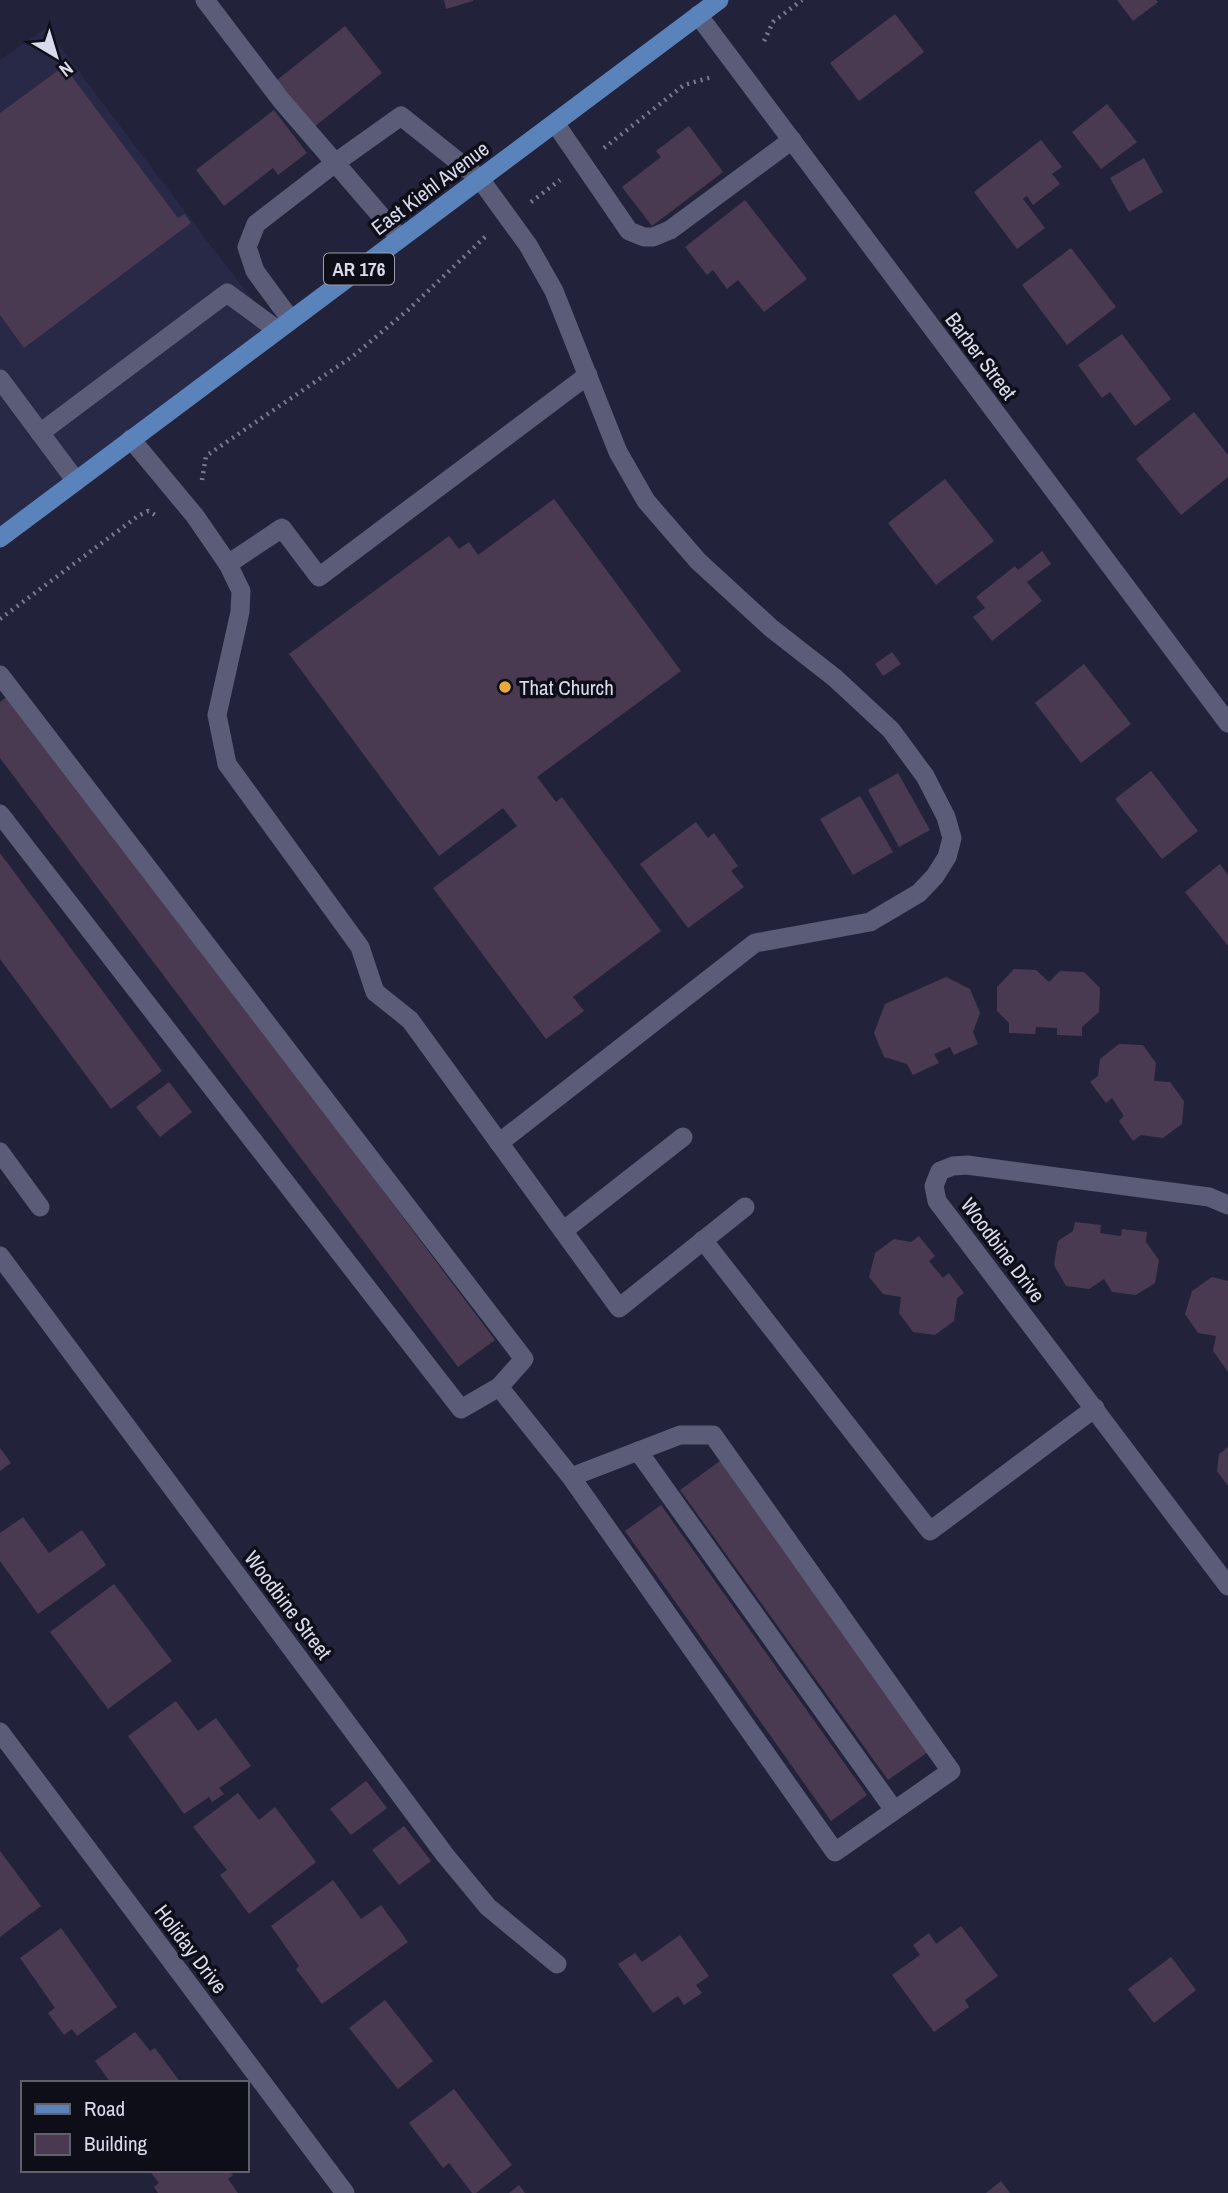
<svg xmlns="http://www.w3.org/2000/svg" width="1228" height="2193" font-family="'Archivo Narrow',sans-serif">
<rect width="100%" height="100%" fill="#22233b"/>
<path fill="#282847" d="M46,28l174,230 56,71 -276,209v-478z"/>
<g fill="#493a52">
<path d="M444,0h29v1l-27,8z"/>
<path d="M1117,0h39l2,2 -25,19z"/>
<path d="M895,14l29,38 -65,49 -29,-38z"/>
<path d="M345,26l37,47 -68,54 -37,-47z"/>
<path d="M64,66l114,152 7,-4 6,9 -167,125 -24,-33v-202z"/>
<path d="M1107,104l30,38 -36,27 -29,-37z"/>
<path d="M274,110l33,43 -29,22 -5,-7 -49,38 -28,-36z"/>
<path d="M689,126l34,46 -71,54 -30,-39 39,-30 -5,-6z"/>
<path d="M1041,140l21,27 -10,7 8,10 -27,21 -6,-9 -4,3 22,29 -28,21 -43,-57z"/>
<path d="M1144,158l19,34 -34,20 -19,-34z"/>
<path d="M745,200l62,79 -43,33 -26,-32 -11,9 -14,-19 -6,5 -22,-28z"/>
<path d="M1071,248l45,59 -49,38 -45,-60z"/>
<path d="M1122,334l49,65 -36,27 -25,-34 -8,6 -24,-33z"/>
<path d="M1194,412l34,43v22l-47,38 -45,-56z"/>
<path d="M945,479l49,62 -58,44 -48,-62z"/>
<path d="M554,499l127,172 -144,106 19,25 6,-5 99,134 -88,66 11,14 -38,28 -113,-151 84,-62 -14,-18 -64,48 -150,-202 160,-118 10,13 10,-7 9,13z"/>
<path d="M1042,551l9,13 -24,18 15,19 -50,40 -19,-24 12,-9 -9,-11 39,-31 3,4z"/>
<path d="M892,652l9,12 -18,12 -8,-12z"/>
<path d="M1084,664l47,60 -50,39 -46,-60z"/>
<path d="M10,694l485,646 -37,27 -458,-609v-56z"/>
<path d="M1151,771l47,60 -36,28 -47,-60z"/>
<path d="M898,773l32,57 -31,17 -31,-57z"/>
<path d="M860,796l33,56 -40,23 -33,-56z"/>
<path d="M696,822l12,16 6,-5 24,33 -7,5 13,16 -56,41 -48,-64z"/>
<path d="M0,853l162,218 -51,38 -111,-150z"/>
<path d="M1220,864l8,11v71l-43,-54z"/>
<path d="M1014,969l22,1 13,12 11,-11 24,1 16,16 -1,24 -17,15v9l-25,-1v-7l-21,-1 -1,7 -26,-1v-10l-12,-12v-24z"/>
<path d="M946,977l24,12 10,24 -7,19 5,12 -24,11 -4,-8 -16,7 5,9 -26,12 -6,-11 -23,-7 -10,-24 11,-29z"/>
<path d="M1119,1044l24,1 13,18 -2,18 16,1 14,19 -2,23 -19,14 -22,-3 -8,6 -14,-20 5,-5 -12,-18 -6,5 -16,-21 8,-6 2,-17z"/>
<path d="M169,1082l23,30 -32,25 -24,-30z"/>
<path d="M1075,1222l26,3 -1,8 21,3 1,-7 25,3 -1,10 13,18 -4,23 -19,12 -24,-3 -8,-13 -15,10 -23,-3 -12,-21 4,-24 15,-10z"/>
<path d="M919,1236l16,20 -6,5 14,17 6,-5 15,20 -7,5 -3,23 -19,14 -22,-3 -14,-19 2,-16 -18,-3 -14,-17 6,-24 19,-14 17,3z"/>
<path d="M1212,1277l16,4v91l-15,-21 3,-15 -18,-3 -13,-19 7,-23z"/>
<path d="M1228,1447v39l-11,-15 2,-17z"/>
<path d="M0,1448l11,15 -11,8z"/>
<path d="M720,1461l208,291 -40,28 -208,-290z"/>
<path d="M661,1505l206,290 -36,26 -206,-290z"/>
<path d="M23,1517l26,36 33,-23 24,35 -68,49 -38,-53v-28z"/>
<path d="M114,1584l58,77 -64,48 -58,-77z"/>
<path d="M176,1701l22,30 18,-13 35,48 -32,22 5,6 -12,8 -3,-5 -25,17 -56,-78z"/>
<path d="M366,1781l21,27 -36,27 -21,-26z"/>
<path d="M238,1793l21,27 16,-13 41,55 -67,52 -29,-39 7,-5 -34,-43z"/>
<path d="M404,1826l27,35 -32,24 -27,-35z"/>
<path d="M0,1851l41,55 -41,31z"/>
<path d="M333,1880l28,39 20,-14 27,37 -86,62 -26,-35 3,-3 -28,-40z"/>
<path d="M961,1926l37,50 -33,24 4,7 -35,25 -42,-57 28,-20 -7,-10 16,-12 7,11z"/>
<path d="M61,1928l56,79 -40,29 -5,-7 -8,6 -16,-22 7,-5 -35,-50z"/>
<path d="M680,1935l29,41 -13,9 6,8 -18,12 -6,-9 -25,17 -35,-49 17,-11 7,9z"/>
<path d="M1171,1957l25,33 -42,33 -26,-34z"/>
<path d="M385,2000l48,61 -35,28 -49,-61z"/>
<path d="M135,2032l15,19 5,-3 26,35h-70l-16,-22z"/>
<path d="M454,2089l58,76 -36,28h-4l-23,-30 -6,5 -34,-45z"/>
<path d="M149,2170h85l-3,3 2,2 -5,4 10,14h-80l-4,-6 5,-4z"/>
<path d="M1001,2181l9,12h-24z"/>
<path d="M519,2185l6,8h-16z"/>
</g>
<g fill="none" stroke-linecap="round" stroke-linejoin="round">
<g stroke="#797a8f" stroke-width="4.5" stroke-dasharray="2 5" stroke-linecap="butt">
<path d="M764,41l9,-19 29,-22"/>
<path d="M604,148l80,-63 28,-8"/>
<path d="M531,202l29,-22"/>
<path d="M202,480l4,-24 147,-100 55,-46 79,-75"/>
<path d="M0,619l138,-103 10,-5 11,6"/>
</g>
<g stroke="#5a5c78" stroke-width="19">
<path d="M205,0l76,100 119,138"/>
<path d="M555,123l74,108 15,6h9l17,-7 122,-90"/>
<path d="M291,320l-36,-49 -8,-24 9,-23 79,-61 66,-47 79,63 48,66 26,46 64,161 28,49 52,60 73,67 64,50 56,52 34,46 21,41 6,21 -5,19 -12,19 -16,17 -49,29 -115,21 -256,200"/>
<path d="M0,379l76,102"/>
<path d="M40,433l187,-140 49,36"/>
<path d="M131,439l64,77 33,48 13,27 -1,21 -23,103 10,49 133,183 15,45 35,28 209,288 126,-101"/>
<path d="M228,564l54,-36 37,49 269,-202"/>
<path d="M0,675l524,684 -25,28 -38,22 -461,-595"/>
<path d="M0,1152l40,55"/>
<path d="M1228,1205l-19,-8 -242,-32 -14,1 -13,5 -6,15 3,15 291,385"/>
<path d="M563,1231l120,-94"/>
<path d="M703,1240l227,291 165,-123"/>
<path d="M499,1387l72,90 264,375 116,-81 -238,-336h-33l-109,42"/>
<path d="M638,1451l256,359"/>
</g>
<g stroke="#5a5c78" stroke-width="19">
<path d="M698,15l530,708"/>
<path d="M0,1256l445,599 43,52 69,57"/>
<path d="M0,1732l345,461"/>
</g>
<path stroke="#5983ba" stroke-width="19" d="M0,538l719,-538"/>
</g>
<circle fill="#ebaa39" stroke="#0d0e18" stroke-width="2.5" cx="505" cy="687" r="7"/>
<g text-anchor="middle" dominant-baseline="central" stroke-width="7" stroke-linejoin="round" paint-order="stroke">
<rect fill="#0d0e18" stroke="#9c9dac" stroke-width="2" x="324" y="253.5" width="70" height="31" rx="5"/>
<g font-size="19" font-weight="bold" fill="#d9daeb">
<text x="359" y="269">AR 176</text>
</g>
<g font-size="21" fill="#d9daeb" stroke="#0d0e18">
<text transform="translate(430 188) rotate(-37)">East Kiehl Avenue</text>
<text transform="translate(981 356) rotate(53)">Barber Street</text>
<text transform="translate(1003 1250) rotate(53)">Woodbine Drive</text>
<text transform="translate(288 1605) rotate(53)">Woodbine Street</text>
<text transform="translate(191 1949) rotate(53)">Holiday Drive</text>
</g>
<g font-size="21" fill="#d9daeb" stroke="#0d0e18" text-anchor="start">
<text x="519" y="687">That Church</text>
</g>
</g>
<rect x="21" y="2081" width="228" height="91" fill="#0d0e18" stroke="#5f606c" stroke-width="2"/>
<rect x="35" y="2104" width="35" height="10" fill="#5983ba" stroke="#5f606c" stroke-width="2"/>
<text x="84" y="2116" font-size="21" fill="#d9daeb">Road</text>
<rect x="35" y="2134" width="35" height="21" fill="#493a52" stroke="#5f606c" stroke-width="2"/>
<text x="84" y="2151" font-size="21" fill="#d9daeb">Building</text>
<g transform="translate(56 56) rotate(142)" stroke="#0d0e18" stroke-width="5" paint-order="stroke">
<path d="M0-5L12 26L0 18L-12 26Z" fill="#d9daeb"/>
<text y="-10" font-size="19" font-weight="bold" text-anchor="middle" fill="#d9daeb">N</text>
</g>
</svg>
